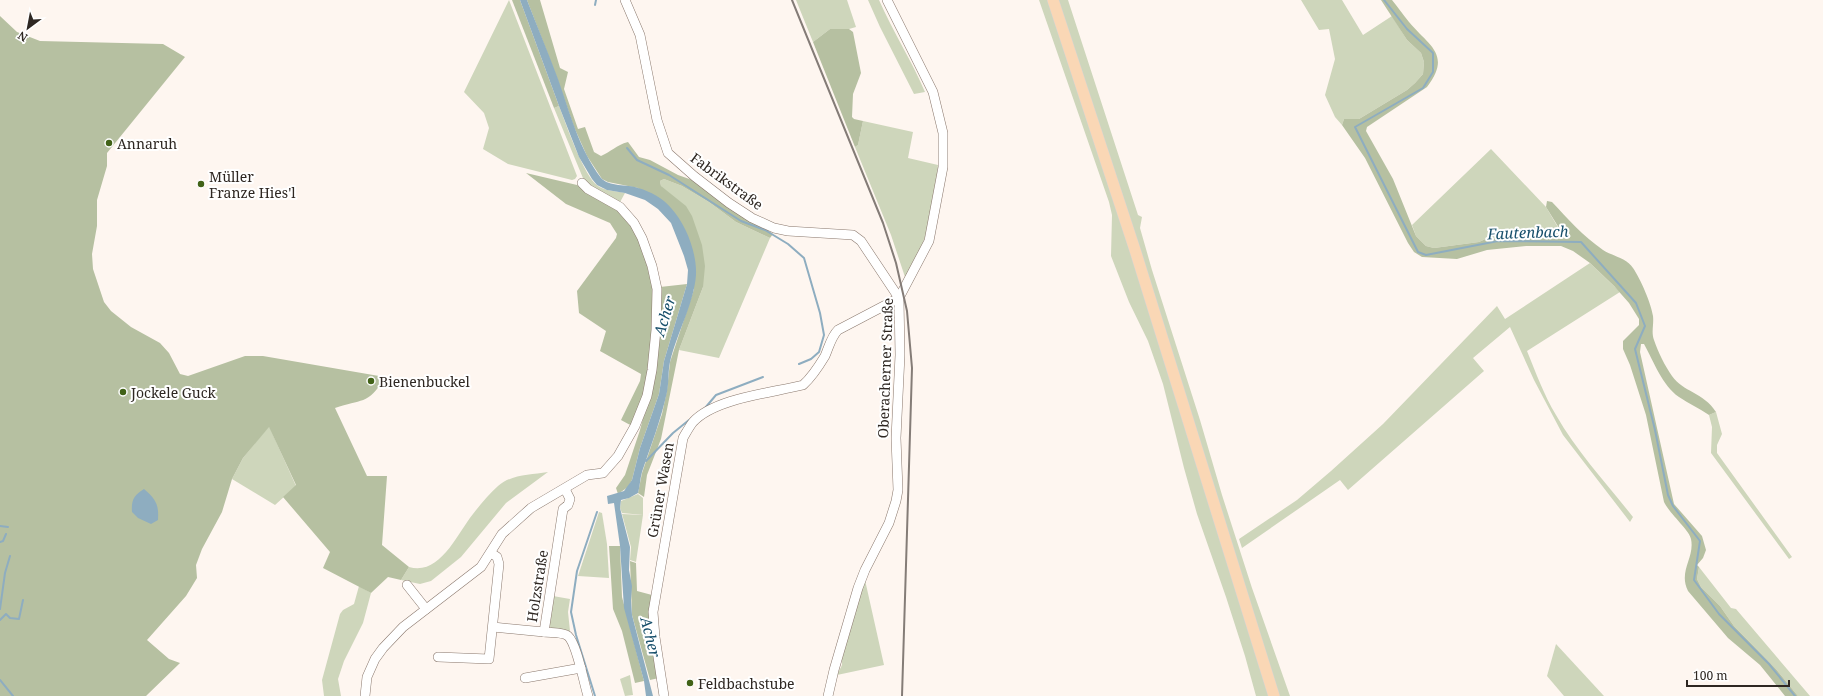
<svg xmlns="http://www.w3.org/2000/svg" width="1823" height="696" font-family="'Noto Serif',serif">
<rect width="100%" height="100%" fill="#fef6f0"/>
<g fill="#ced6bb">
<path d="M509,0l68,176 -2,3 -3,1 -64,-16 -25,-15 6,-21 -5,-15 -20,-21z"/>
<path d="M796,0h51l9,27 -7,2h-19l-17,13z"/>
<path d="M868,0h11c14,32 33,61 46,92l-11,2 -34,-67z"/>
<path d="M1039,0h9l100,306 121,390h-13l-11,-40 -19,-59 -29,-83 -13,-46 -21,-84 -15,-43 -19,-39 -18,-46 1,-41 -3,-13z"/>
<path d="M1058,0h10l70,215 4,2 -2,11 12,42 48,150 22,75 30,93 38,108h-13z"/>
<path d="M1301,0h41l21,35 29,-19 15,24 14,13 3,9 -1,12 -8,9 -8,7 -48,29h-15l-2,6 -7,-8 -10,-22 10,-36 -6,-30 -10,1z"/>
<path d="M559,106c7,18 25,71 39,80 8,5 18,5 27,7l-6,11 -34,-21 -31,-75z"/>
<path d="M863,121l50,11 -5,26 30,7c-3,41 -10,79 -33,112l-14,-42 -36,-88 3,-2z"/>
<path d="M1491,149l55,58 13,22 -1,2 -12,2 -50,1 -17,8 -45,6 -8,-2 -10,-10 -4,-11z"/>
<path d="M664,179l18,7 27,16 27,20 34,16 -51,120 -40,-8 24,-63 -42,-101 -1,-5z"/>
<path d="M1590,263l30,29 -93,59c9,22 17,44 29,64 21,37 51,69 77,102l-3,5 -67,-87 -29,-55 -24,-53 -37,31 11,13 -136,119 -8,-10 -98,68 -3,-9 58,-39 34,-29 52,-47 114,-118 8,13z"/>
<path d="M1716,412l6,22 -5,11v8l75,104 -3,2 -78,-106 1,-26 -3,-12z"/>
<path d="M269,426l27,60 -21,19 -43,-26 11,-21z"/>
<path d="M548,472l-42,31 -45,54 -30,24 -11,3 -19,-4 8,-13c31,9 48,-33 64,-53 7,-9 16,-20 25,-28 14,-12 32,-11 50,-14z"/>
<path d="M638,494l5,4v17l-21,-2 -2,-5 1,-7z"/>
<path d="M599,512l3,1 5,31 2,34 -31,-2z"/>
<path d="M622,514l21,1 -7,47 -6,-2 1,-13z"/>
<path d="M1699,567l32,41 5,1 74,87h-12l-22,-27 -42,-43 -14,-20 -19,-19 -4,-8z"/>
<path d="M865,580l19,85 -47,10 5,-10v-13z"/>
<path d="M359,586l12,7 -8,30 -19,38 -6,18 3,17h-17l-2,-16 18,-66 3,-4 11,-6z"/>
<path d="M553,596l17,3 -2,13 2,19c-7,-1 -18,2 -21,-6z"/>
<path d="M1556,644l48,52h-40l-17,-20z"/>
<path d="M630,675l3,20 -8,1 -5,-17z"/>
</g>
<g fill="#b6c0a1">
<path d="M512,0h8l39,106 -5,2z"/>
<path d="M527,0h13l20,68 8,4 -4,17 14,40 7,-2 9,25 7,4c10,-4 15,-11 27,-14l11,15 11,3 28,15 17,6 78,53 -3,4 -34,-16 -27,-20 -27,-16 -18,-7 -4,2 1,5 25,20 6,10 10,29 3,21 -2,21 -24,63 -18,89 -14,36 -3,22 -6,-4 4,-20 20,-59 5,-24 3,-28 24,-73 -5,-49 -51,-52 -30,-6 -6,-3 -15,-23 -13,-29 -17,-49z"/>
<path d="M1381,0h11c6,7 11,15 17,22 20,24 43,32 18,65l-60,40 -1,4 27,48 23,57 10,10 8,2 45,-6 17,-8 50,-1 11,-2 2,-3 -13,-21 1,-6 5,1c16,17 31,34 51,48 9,6 24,8 30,18 8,12 18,35 20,48 1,9 -2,16 1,24 4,12 11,26 18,36 11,16 31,16 44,36l-7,3c-10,-7 -20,-11 -30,-18 -17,-12 -25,-35 -35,-53h-3l-1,8 34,152 28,32 4,14 -3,8 -6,7 2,2 -2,12 4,8 19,19 14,20 42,43 22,27h-13l-25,-31 -32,-27 -40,-47c-10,-20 7,-33 3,-52 -1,-8 -22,-26 -27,-37l-18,-87 -16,-50 -7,-16v-8l16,-16v-6l-10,-16 -15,-17 -24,-23 -17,-12 -12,-5h-35l-39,4 -30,9 -35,-2 -8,-5 -6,-9 -43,-85 -23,-33 2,-6h15l48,-29 8,-7 8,-9 1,-12 -3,-9 -14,-13z"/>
<path d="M0,16l17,16 23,9 123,3 22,13 -78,96v13l-10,34v26l-5,28 1,15 11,33 7,9 20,16 29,16 9,10 11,21 8,2 57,-20h18l116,20 5,3c-16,26 -23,20 -49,29l32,68h20l-5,69 27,22 -8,13 -13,-3 -17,16 -48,-25 7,-16 -47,-55 13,-12 -27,-58 -26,31 -11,21 -10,33 -20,37 -6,16 1,13 -11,18 -39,44 22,19 11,4 -34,33h-146z"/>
<path d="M830,29h19l4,3 8,41 -8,21 -1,23 2,2 9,2 -5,24 -3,2 -42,-105z"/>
<path d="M526,173l51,12 40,22 14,19 10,18 12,43v45l-8,59 -13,35 -11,-6 19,-39 1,-7 -41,-23 6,-20 -27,-18 -2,-22 39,-53 1,-4 -7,-11 -44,-19z"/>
<path d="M687,284l-23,77 -5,33 -19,54 -8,32 -4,7 -10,7 -2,-6 9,-13 15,-45 12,-47 8,-96z"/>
<path d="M609,546h11l2,51 22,84 -9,2 -13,-52 -9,-22z"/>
<path d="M630,561l6,2 1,28 15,4 -3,23 10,60 -9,2 -18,-65z"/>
</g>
<g fill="#8eadc0">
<path d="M520,0h7c10,26 21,52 31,79 12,34 21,70 43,99 8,9 26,6 37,10 12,3 26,11 33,20 15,16 26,45 25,67 -2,28 -19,58 -26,87 -2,9 -1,20 -3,30 -6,28 -16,53 -25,80 -2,7 -2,14 -4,21l-9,5 -8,2 -1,8 10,39 -1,23 3,16 -1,14 1,15 21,81h-7l-2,-15 -20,-73 -4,-62 -6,-43 -6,1 -1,-8 17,-5 8,-11 8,-32 19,-54 5,-33 23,-77 1,-14 -4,-14 -13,-33 -13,-14 -13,-9 -20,-7 -18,-3 -10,-5 -5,-6 -13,-22 -20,-51z"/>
<path d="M144,489c12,10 15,16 14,31l-7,4 -13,-6 -6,-6c-1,-12 2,-17 12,-23z"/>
</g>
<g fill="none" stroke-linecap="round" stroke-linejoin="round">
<g stroke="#8eadc0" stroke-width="2">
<path d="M1384,0l23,29 26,24v19l-10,16 -68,39 63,125 8,3 72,-14 83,1 55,61 9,23 -10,23 20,81 13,65 5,11 27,35 -6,39 25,34 50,50 26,32"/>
<path d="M595,5l1,-5"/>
<path d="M627,148l10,12 32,15 72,46 24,9 23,14 16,14 16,55 4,22 -5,17 -8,7 -12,5"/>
<path d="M705,408l11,-13 47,-18"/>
<path d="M646,461l27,-28 16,-13"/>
<path d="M0,526l8,1"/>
<path d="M0,542l3,-1 3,-7"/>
<path d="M0,609l5,-36 5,-17"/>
<path d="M0,620l6,-6 4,4 9,1 4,-19"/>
<path d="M0,680l13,16"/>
<path d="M595,696l-19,-61 -5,-23 6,-41 20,-59"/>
</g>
<g stroke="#8a786d" stroke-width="10">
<g id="minor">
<path d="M625,0l15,35 17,85 11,33 26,23 35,27 23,15 22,10 14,3 65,4 8,6 38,57"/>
<path d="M565,489l5,10 -2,6 -5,4 -19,123c7,1 19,0 24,4 9,8 16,48 20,60"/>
<path d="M407,585l19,24"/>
<path d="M493,627l51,5"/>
<path d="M438,657l51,2 10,-95 -2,-7 -6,-4"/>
<path d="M525,678l56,-10"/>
<path d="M365,696l2,-19 8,-18 8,-11 20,-21 78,-60 21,-33 29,-26 56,-33 16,-2 15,-17 17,-30 12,-30 5,-26 4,-40 1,-41 -5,-23 -10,-28 -8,-15 -14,-16 -32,-18 -6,-6"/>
<path d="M664,696l-9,-59 -2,-25 30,-174c3,-5 6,-11 10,-16 22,-24 79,-29 110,-37 9,-8 16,-19 22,-29 4,-9 6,-19 13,-26l61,-32"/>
<path d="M828,696l6,-26 24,-82 7,-18 24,-47 7,-22 2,-11 -2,-52 4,-83 -1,-57 30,-57 14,-74v-34l-10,-41 -46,-92"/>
</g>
</g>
<g stroke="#d5d4d3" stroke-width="12">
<path id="major" d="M1053,0l82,250 139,446"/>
</g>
<use href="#minor" stroke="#fff" stroke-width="9"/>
<use href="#major" stroke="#fad7b5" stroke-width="11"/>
<path stroke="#847c77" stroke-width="2" d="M792,0l91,223 13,40 11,48 5,57 -10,328"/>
</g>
<g fill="#416217" stroke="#fff" stroke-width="1.5">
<circle cx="109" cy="143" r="4"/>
<circle cx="201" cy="184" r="4"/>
<circle cx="371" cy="381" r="4"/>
<circle cx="123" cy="392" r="4"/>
<circle cx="690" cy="683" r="4"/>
</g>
<g text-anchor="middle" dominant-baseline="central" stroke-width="4" stroke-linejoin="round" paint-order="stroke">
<g font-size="14" fill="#2e2722" stroke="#fff" text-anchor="start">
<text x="117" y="143">Annaruh</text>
<text x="209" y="176">Müller<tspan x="209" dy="16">Franze Hies'l</tspan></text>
<text x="379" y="381">Bienenbuckel</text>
<text x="131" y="392">Jockele Guck</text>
<text x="698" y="683">Feldbachstube</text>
</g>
<g font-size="14" fill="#2e2722" stroke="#fff">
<text transform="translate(727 181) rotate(36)">Fabrikstraße</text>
<text transform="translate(885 368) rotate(-88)">Oberacherner Straße</text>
<text transform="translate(660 490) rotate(-80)">Grüner Wasen</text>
<text transform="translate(537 586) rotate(-81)">Holzstraße</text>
</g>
<g font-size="15" font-style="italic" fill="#174f6b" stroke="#fff">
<text transform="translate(1528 232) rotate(-2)">Fautenbach</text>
<text transform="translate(664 316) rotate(-73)">Acher</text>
<text transform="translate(651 637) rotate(76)">Acher</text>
</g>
</g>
<g transform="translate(28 28) rotate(212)" stroke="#ffffff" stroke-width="3" paint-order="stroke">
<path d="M0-3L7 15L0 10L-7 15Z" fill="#2e2722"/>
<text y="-6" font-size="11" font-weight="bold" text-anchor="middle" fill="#2e2722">N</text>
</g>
<path d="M1687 680v6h102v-6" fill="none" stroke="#2e2722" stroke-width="2"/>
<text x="1693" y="680" font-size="12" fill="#2e2722" stroke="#ffffff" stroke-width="3" paint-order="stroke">100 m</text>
</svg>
